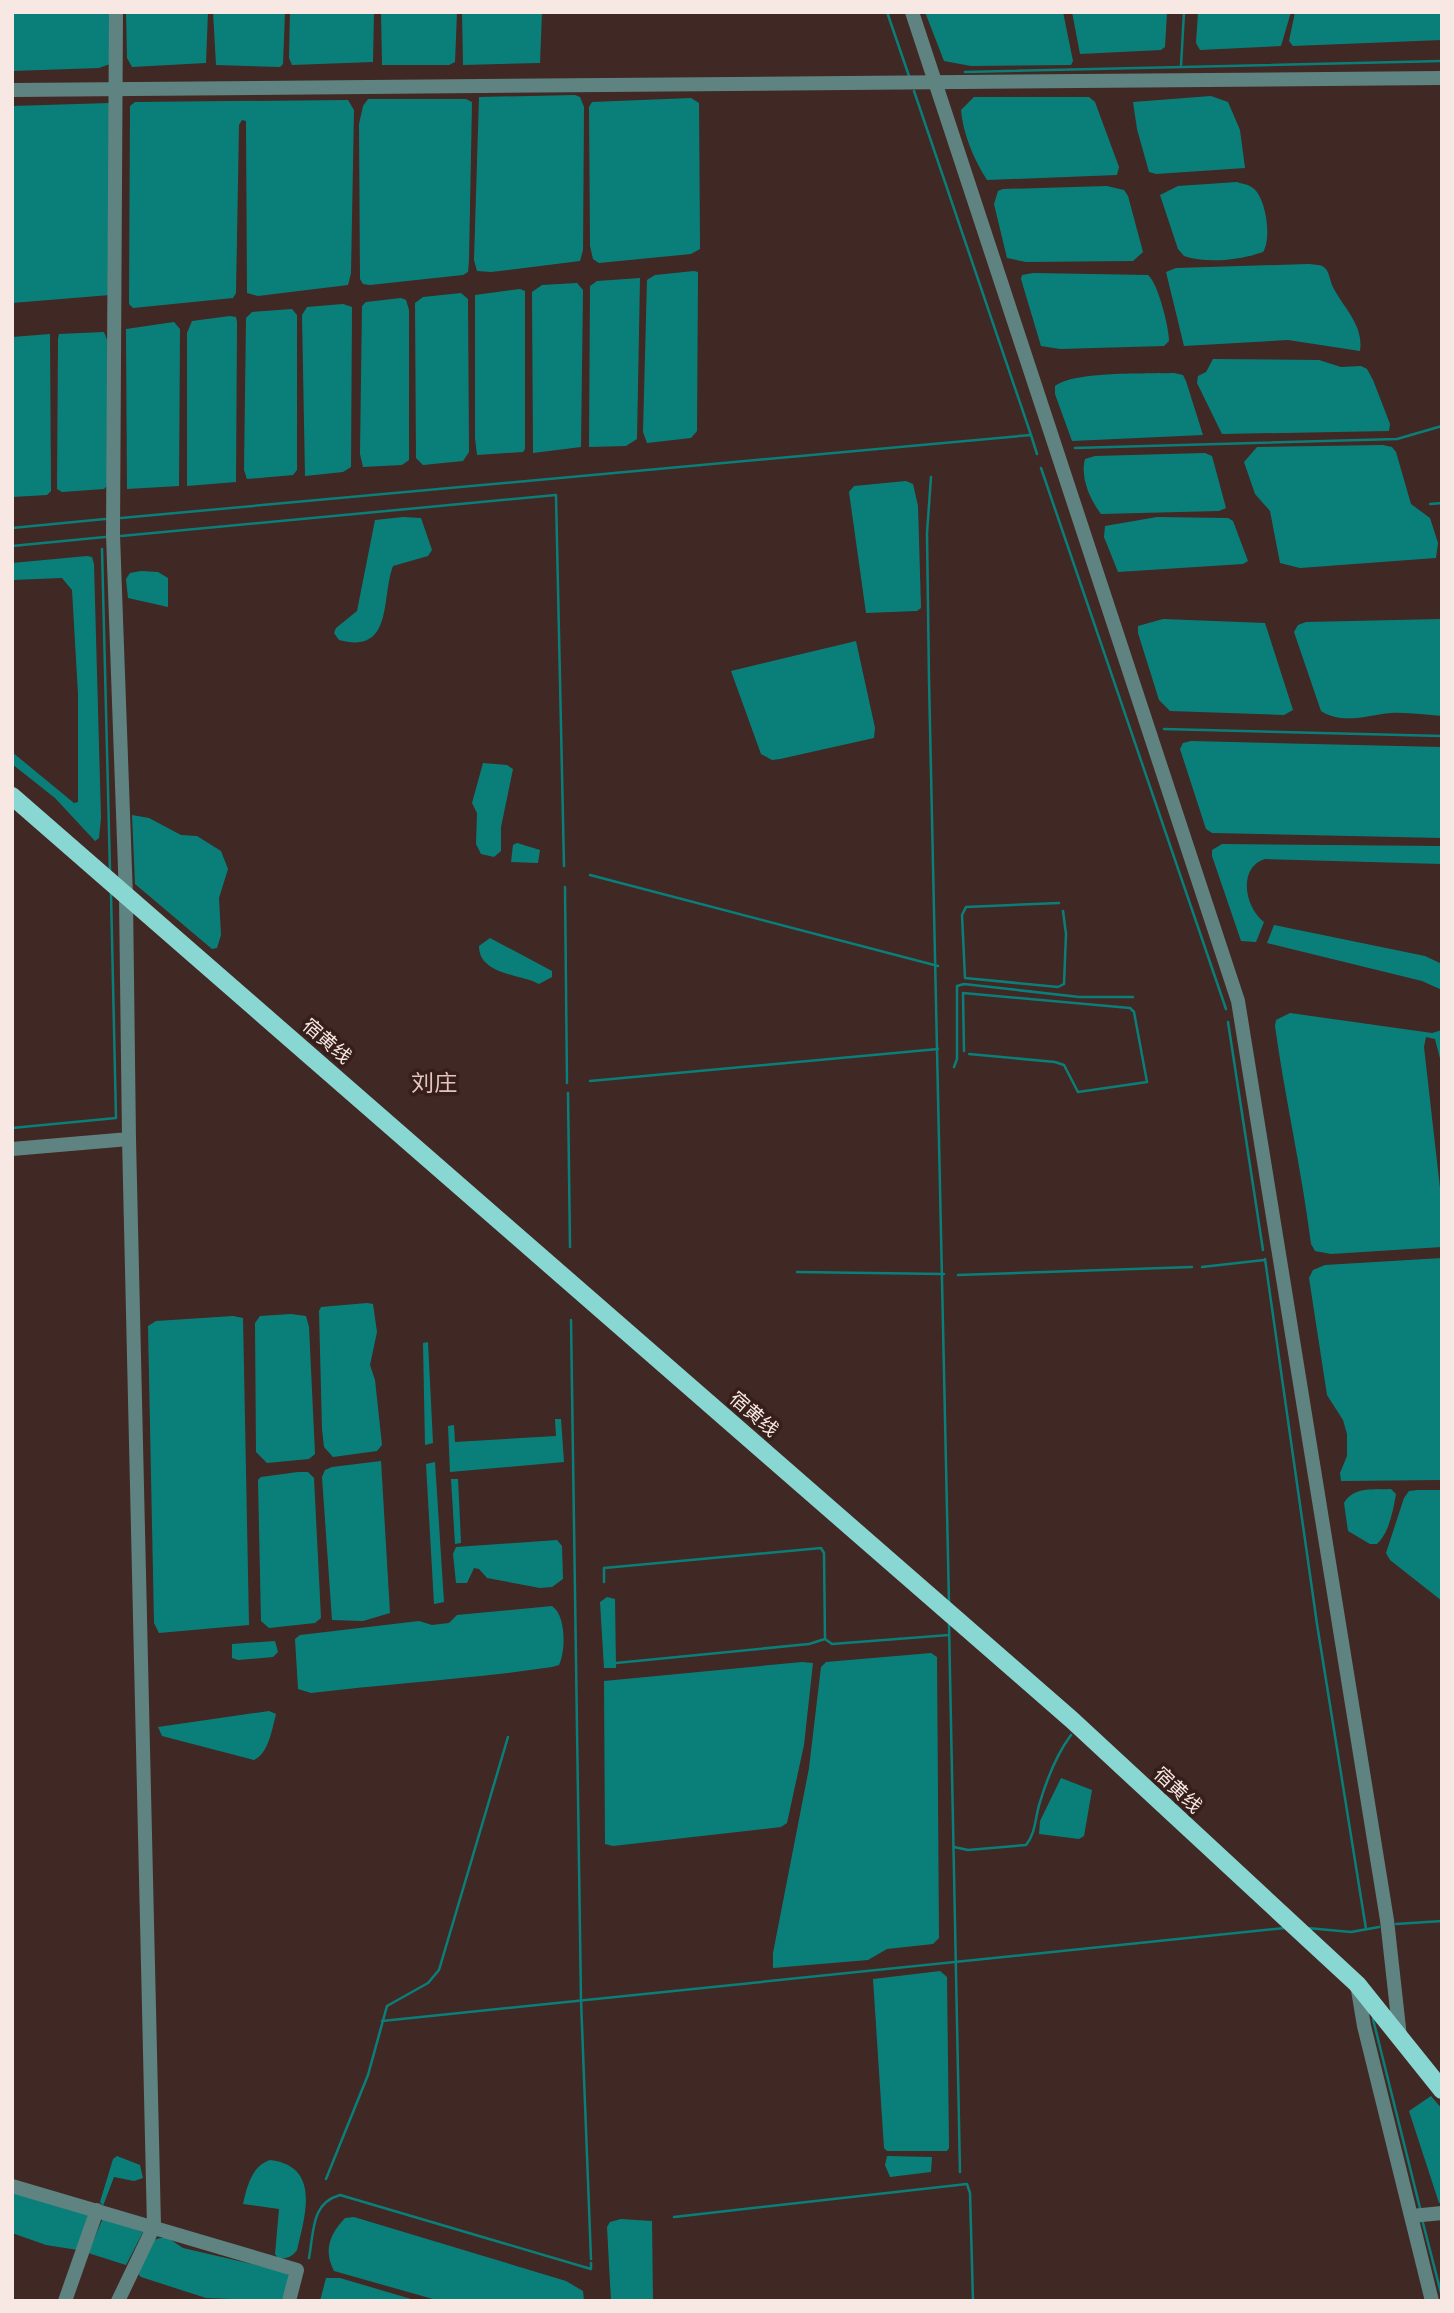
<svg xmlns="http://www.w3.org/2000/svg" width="1454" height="2313" font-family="Figtree,'Noto Sans SC',sans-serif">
<rect width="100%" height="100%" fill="#402824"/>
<g fill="#0a7f7a">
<path d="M12,12h100l-2,52 -11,4 -87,3z"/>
<path d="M126,12h82l-2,51 -74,4 -5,-9z"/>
<path d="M213,12h72l-2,52 -3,3 -64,-2z"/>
<path d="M290,12h84l-1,50 -81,3 -3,-7z"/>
<path d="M381,12h76l-2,50 -6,3h-67z"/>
<path d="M462,12h80l-2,51 -77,2z"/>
<path d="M925,12h138l10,49 -2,4 -100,1 -27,-5z"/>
<path d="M1072,12h95l-2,35 -4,3 -81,4z"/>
<path d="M1198,12h93l-10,34 -81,4 -4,-7z"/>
<path d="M1295,12h147v28l-149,6 -4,-5z"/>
<path d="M575,95l5,2 4,10 -1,143 -3,11 -89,11 -14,-1 -3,-11 5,-163z"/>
<path d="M1211,96l17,6 12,28 5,38 -89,6 -7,-2 -12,-43 -4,-27z"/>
<path d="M974,97h115l6,5 24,65 -2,8 -130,5c-13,-20 -24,-46 -26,-70z"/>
<path d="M691,98l8,5 1,146 -9,5 -92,9 -6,-4 -3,-13 -1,-139 3,-5z"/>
<path d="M368,99h98l6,3 -3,158 -1,12 -5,3 -93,10 -7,-1 -3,-5 -1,-155 4,-18z"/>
<path d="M348,100l6,10 -3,163 -3,12 -90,11 -11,-3 -1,-172 -4,-1 -3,5 -3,168 -3,5 -100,10 -4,-4 1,-198 5,-4z"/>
<path d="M110,103v192l-98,8v-197z"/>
<path d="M1237,182c5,2 11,2 16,6 13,10 19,50 10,64 -22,8 -56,12 -79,4l-6,-7 -18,-54 18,-9z"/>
<path d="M1107,186l17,4 4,6 15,56 -10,9 -107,1 -19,-4 -13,-54 4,-13 5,-2z"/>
<path d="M1309,264c6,1 12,0 16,4 5,5 5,15 9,21 10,19 30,37 26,62l-72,-11 -104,6 -18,-74 10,-4z"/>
<path d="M694,271l4,1 -1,159 -6,7 -44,5 -4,-11 4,-152 8,-5z"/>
<path d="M1033,273l115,2c10,8 21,53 21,66l-5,5 -104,3 -19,-3 -20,-67 1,-4z"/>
<path d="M640,278l-3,161 -11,7 -37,1 1,-161 7,-5z"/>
<path d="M577,283l6,7 -2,157 -48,6 -1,-161 10,-7z"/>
<path d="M520,289l5,2v158l-2,3 -46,3 -2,-17v-143z"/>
<path d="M461,293l7,6 1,153 -6,9 -40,4 -7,-7 -1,-155 8,-6z"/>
<path d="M401,298l5,2 3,10v150l-7,5 -39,2 -3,-13 2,-148 4,-4z"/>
<path d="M343,304l9,3 -1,160 -8,5 -38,4 -3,-161 5,-8z"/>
<path d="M292,309l5,6v155l-4,5 -46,4 -3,-9 2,-152 6,-6z"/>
<path d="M230,316l6,1 1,5 -1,160 -49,4v-153l5,-12z"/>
<path d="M174,322l6,7 -1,157 -52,3 -1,-160z"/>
<path d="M104,332l4,10 -1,144 -3,3 -42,3 -5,-3 1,-150 1,-5z"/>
<path d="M50,334l1,157 -4,4 -35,2v-160z"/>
<path d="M1213,359l106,1 22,7 20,-1 6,3 6,11 17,44 -1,7 -167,3 -25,-51 1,-7 8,-4z"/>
<path d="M1174,373l9,2 3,6 17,54 -131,6 -17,-47v-8c19,-15 92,-12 119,-13z"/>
<path d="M1383,445l9,2 4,5 15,52 19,14 8,25 -2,15 -136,10 -20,-5 -10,-52 -15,-17 -11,-32 13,-15z"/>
<path d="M1205,453l7,3 14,52 -7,3 -118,3c-11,-14 -21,-37 -16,-55l10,-3z"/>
<path d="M906,481l7,3 5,22 3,102 -4,3 -51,2 -17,-121 5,-6z"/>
<path d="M403,517l18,1 11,32 -4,6 -35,10c-12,31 1,89 -54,74l-5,-7 2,-5 21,-17 18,-91z"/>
<path d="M1157,517l71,1 5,3 15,40 -5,3 -125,8 -14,-35 1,-11z"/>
<path d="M87,556l5,1 2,7 7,254 -2,20 -4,3 -40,-43 -43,-34v-12l62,51 4,-1v-108l-6,-104 -10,-12 -50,2v-17z"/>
<path d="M141,571l17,1 10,6v29l-40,-9 -2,-19 4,-6z"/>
<path d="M1163,619l102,4 28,87 -9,5 -114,-4 -11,-11 -21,-67v-7z"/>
<path d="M1442,619v97c-16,-1 -34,-4 -51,-3 -23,2 -48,12 -70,-2l-27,-79 4,-7 8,-3z"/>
<path d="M856,641l19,87 -1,10 -94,21 -8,1 -11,-6 -30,-83z"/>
<path d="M1191,741l251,6v91l-230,-5 -6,-4 -26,-80 3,-6z"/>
<path d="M483,763l24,2 6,4 -12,58v24l-7,6 -13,-3 -5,-10 1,-31 -5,-10z"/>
<path d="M132,815l17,3 32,17 16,1 24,15 7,18 -9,29 2,37 -4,13 -5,1 -77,-65z"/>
<path d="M517,843l23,7 -2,13 -27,-1 2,-17z"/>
<path d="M1222,844l220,2v18l-177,-5c-27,8 -21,48 -1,63l-8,20 -15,-1 -29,-85v-6z"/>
<path d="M1274,925l151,31 17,8v26l-20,-9 -155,-38z"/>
<path d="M490,938l62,33v6l-13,7c-18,-10 -60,-9 -60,-38z"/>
<path d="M1290,1013l142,20 10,-3v36l-7,-27 -9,-2 -2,10 18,159v41l-111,7 -16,-3 -4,-7c-9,-73 -26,-145 -36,-218l1,-6z"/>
<path d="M1442,1258v222l-101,1 -1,-8 7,-17v-22l-4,-14 -16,-25 -18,-117 4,-8 12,-5z"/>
<path d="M367,1303l6,1 4,28 -7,33 5,15 7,65 -5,6 -44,6 -9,-10 -2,-18 -3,-118 2,-4z"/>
<path d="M291,1314l15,2 3,11 6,127 -6,5 -42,4 -11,-11 -1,-129 5,-7z"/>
<path d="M233,1316l10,2 6,307 -90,8 -5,-10 -6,-297 8,-5z"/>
<path d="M428,1342l5,101 -8,2 -2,-102z"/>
<path d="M555,1419h6l3,43 -114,10 -2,-46 6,-1 1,17 101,-6z"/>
<path d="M381,1461l9,152 -27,8 -31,-1 -10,-143 3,-7 7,-3z"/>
<path d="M435,1462l9,140 -10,2 -8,-140z"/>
<path d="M298,1472h10l6,6 7,140 -6,5 -46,5 -8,-7 -3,-141 3,-3z"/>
<path d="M451,1479h7l3,64 -6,1z"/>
<path d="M1391,1489l5,5c-3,17 -7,39 -19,50h-7l-22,-13 -4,-28c10,-17 30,-13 47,-14z"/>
<path d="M1418,1490h24v111l-52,-41 -4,-7 18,-55 5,-7z"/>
<path d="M557,1540l5,6 1,33 -11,8 -12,1 -53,-10 -8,-9 -5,-1 -7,15h-11l-3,-29 3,-7z"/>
<path d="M607,1597l8,2 1,69h-12l-4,-66z"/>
<path d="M552,1606c14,9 14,45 7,59l-7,2c-80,12 -160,16 -241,26l-13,-4 -3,-50 5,-4 119,-14 13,4 17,-2 8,-8z"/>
<path d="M275,1641l3,11 -5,5 -35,3 -6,-2v-14z"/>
<path d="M931,1653l6,4 2,281 -6,6 -46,5 -19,11 -95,8v-15l36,-185 12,-101 5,-5z"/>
<path d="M802,1662l11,1 -9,82 -17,78 -6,4 -168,19 -8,-2 -1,-163z"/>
<path d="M269,1711l7,3c-4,15 -7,39 -22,46l-92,-24 -4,-9z"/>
<path d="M1061,1778l31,12 -8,46 -5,3 -40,-5 1,-13z"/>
<path d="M940,1971l7,6 2,171 -2,3h-60l-3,-3 -11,-169z"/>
<path d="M1431,2096l11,13v94h-3l-30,-92z"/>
<path d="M117,2156l23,9 3,13 -9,3 -20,-4 -11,29 -3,-4 13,-43z"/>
<path d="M887,2156l45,1 -1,15 -41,5 -5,-12z"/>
<path d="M270,2160c50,6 36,53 27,90 -5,7 -10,9 -19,8l-3,-4 4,-45 -36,-5c4,-18 9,-38 27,-44z"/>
<path d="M12,2191l77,21 -11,38 -32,-5 -34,-12z"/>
<path d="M354,2217l212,64 17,10 1,10h-144l-106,-30c-11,-21 -4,-37 11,-53z"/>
<path d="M103,2218l40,14 -17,33 -38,-12z"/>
<path d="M621,2219l31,2 1,80h-42l-4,-74 3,-5z"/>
<path d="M160,2238h8l15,10 103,24 4,5 -5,19 -5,5 -74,-3 -65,-21 -3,-3 16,-34z"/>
<path d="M326,2278h14l78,23h-98z"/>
</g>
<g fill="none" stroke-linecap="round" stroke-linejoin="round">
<g stroke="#0a7f7a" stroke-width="2.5">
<path d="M887,12l22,64"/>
<path d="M1181,66l3,-54"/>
<path d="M965,72l477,-11"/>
<path d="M1031,435l6,19"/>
<path d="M1075,448l322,-9 45,-13"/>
<path d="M1041,468l185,541"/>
<path d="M931,477l-4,56 2,147 20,923"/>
<path d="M1430,504l12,-1"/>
<path d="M121,518l910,-83 -117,-344"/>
<path d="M12,528l93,-9"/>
<path d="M121,536l435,-41 8,371"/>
<path d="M12,546l93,-9"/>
<path d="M102,549l8,322"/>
<path d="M1164,729l278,7"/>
<path d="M590,875l348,91"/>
<path d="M565,887l2,196"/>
<path d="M1059,903l-93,4 -4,8 3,63 93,9 6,-3 2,-50 -3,-23"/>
<path d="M1228,1022l35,228"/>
<path d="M964,1051l-1,-58 167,15 4,4 13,70 -69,10 -14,-27 -9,-3 -86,-8"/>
<path d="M954,1067l3,-8v-73l7,-2 115,13h54"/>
<path d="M590,1081l348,-32"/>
<path d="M568,1093l2,154"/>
<path d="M12,1128l104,-10 -5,-224"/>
<path d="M1265,1259l52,365 49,305"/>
<path d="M1202,1267l62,-7"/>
<path d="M797,1272l147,2"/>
<path d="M958,1275l234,-8"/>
<path d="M571,1320l10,680 10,259"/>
<path d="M604,1582v-14l217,-20 3,5 1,86 -16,5 -193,19"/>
<path d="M949,1624l11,548"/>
<path d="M825,1639l7,5 117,-9"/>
<path d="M954,1847l14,3 58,-5c10,-12 9,-28 14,-43 7,-23 16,-47 31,-67"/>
<path d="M1396,1924l46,-3"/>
<path d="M1307,1928l44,4 28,-5"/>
<path d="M1373,2019l47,189"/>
<path d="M382,2021l903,-93"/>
<path d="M326,2179l42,-104 19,-69 41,-23 11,-13 69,-233"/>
<path d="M674,2217l293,-33 3,9 3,108"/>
<path d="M1423,2223l19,74"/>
<path d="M309,2258c5,-27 2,-55 31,-63l251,74v-6"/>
</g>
<g stroke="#5f8380" stroke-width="14">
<path d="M912,12l326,989 149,919 13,117"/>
<path d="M12,90l1430,-12"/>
<path d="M12,1149l117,-10 -3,-242 -13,-362 3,-523"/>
<path d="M1357,1984l7,42 68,275"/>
<path d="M12,2186l285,84 -8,31"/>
<path d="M1412,2216l30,-3"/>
<path d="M65,2301l32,-91"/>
<path d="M118,2301l36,-75 -25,-1087"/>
</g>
<path stroke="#89d7d2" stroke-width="18" d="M12,796l1060,924 285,264 85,106"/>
</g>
<g text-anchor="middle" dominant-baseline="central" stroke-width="7" stroke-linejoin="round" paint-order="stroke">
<g font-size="19" fill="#f8e8e4" stroke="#361e1a">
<text transform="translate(327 1041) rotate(41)">宿黄线</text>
<text transform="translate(754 1414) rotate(41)">宿黄线</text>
<text transform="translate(1178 1790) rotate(43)">宿黄线</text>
</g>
<g font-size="23" fill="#e4c4be" stroke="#361e1a">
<text x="434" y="1083">刘庄</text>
</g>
</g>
<rect width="1454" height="2313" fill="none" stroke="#f8e8e4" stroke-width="28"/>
</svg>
